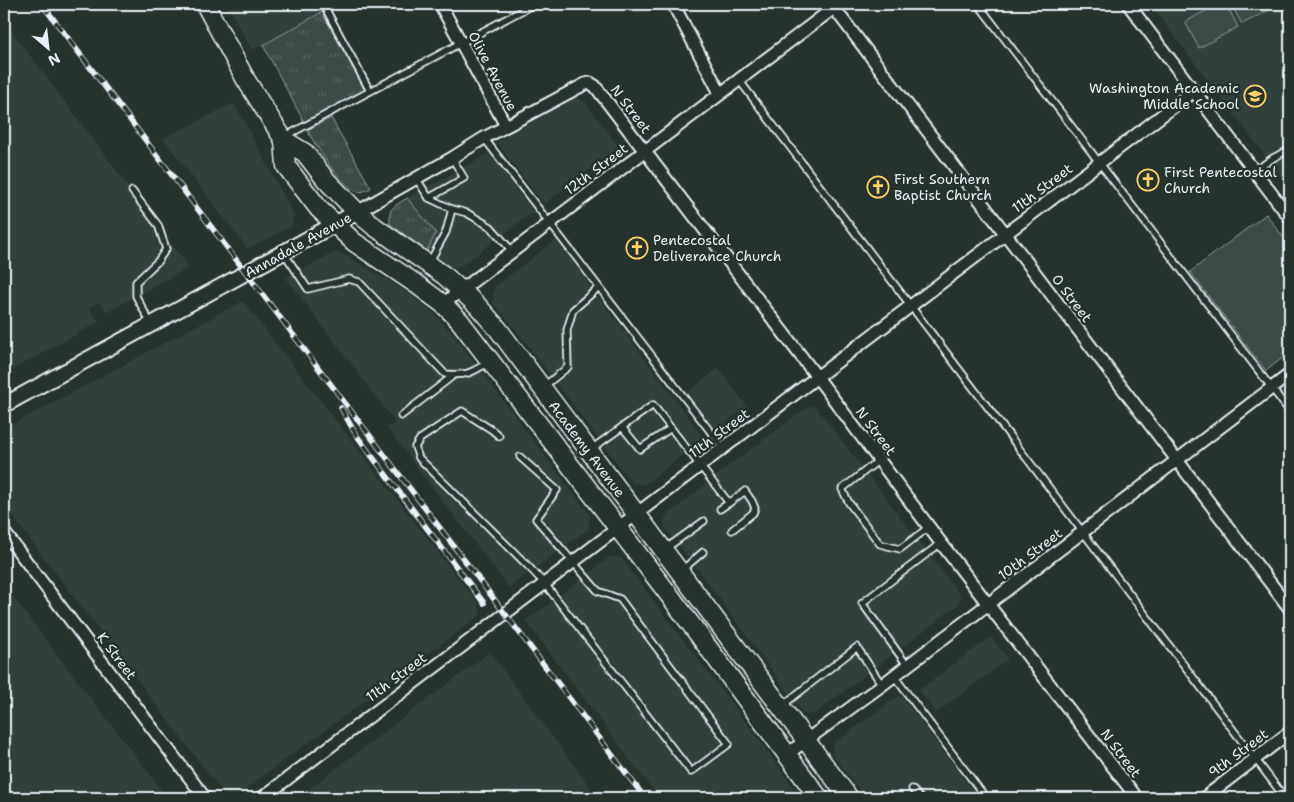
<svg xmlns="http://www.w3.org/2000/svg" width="1294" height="802" font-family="'Shantell Sans',sans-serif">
<defs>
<pattern id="grass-tufts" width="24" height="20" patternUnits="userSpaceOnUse" patternTransform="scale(1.25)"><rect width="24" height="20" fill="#3e4b47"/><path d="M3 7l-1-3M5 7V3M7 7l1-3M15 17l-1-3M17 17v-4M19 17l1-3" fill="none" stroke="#5a6562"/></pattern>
</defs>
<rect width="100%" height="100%" fill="#26332d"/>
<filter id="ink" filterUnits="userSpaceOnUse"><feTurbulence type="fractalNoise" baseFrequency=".02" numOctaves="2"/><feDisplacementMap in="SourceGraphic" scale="10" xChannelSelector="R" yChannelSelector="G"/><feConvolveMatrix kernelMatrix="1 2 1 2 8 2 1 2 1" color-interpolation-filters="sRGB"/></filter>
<g filter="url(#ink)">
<g fill="#333f3a">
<path d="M227,4h91l4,8 -70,38z"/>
<path d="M1150,4h140v184z"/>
<path d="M4,21l185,246 -82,45 -8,-10 -10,6 10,14 -95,52z"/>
<path d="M576,98l7,2 35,45 -1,5 -73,54 -47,-61 14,-10z"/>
<path d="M234,103l60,112 -3,11 -43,23 -85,-110z"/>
<path d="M490,153l43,59 -72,54 -11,1 -23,-16 9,-18 -29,-35z"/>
<path d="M556,240l148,198 -60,47 -12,-2 -118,-156 -21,-24 1,-16z"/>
<path d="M333,253l10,1 46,27 20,12 28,24 15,16 138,182 -2,14 -79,59 -122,-160 8,-6 -109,-144z"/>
<path d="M243,301l236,304 1,10 -244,181 -12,-2 -220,-289v-76z"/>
<path d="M718,368l29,38 -31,25 -29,-38z"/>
<path d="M809,406l7,1 145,189 -2,8 -75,57 -70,53h-10l-104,-142 -36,-45 1,-10 66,-53z"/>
<path d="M610,557l11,1 142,187 37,53h-141l-133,-177z"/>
<path d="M4,586l164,212h-164z"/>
<path d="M991,637l17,22 -72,54 -17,-23z"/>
<path d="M490,652l108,146h-301z"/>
<path d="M900,695l22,28 56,75h-112l-33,-43v-11z"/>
</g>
<g fill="url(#grass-tufts)" stroke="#939ea0">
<path d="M322,12l43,78 -61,32 -41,-77z"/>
<path d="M331,118l40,70c-6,3 -12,6 -18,2 -15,-10 -37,-43 -46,-60z"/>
<path d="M407,198l29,35 -9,18 -37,-27v-13l6,-6z"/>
</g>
<g fill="#3e4b47" stroke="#939ea0">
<path d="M1218,4h8l12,23 -39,21 -14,-26z"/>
<path d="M1231,4h50l-39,20z"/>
<path d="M1266,214l24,32v106l-24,19 -76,-99z"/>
</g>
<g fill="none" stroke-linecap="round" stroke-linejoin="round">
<g stroke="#e8f1f8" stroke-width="9">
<g id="service">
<path d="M323,4l47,87"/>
<path d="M978,4l312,408"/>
<path d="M739,80l546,718"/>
<path d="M284,137l250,-133"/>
<path d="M484,138l239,310"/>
<path d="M1255,171l18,-13 17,-9"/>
<path d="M416,178l13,20 23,11 -6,23 -17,31"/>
<path d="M132,191l26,34 8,24 -8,12 -22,21v14l15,28"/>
<path d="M429,198l35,-20 -12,-20"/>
<path d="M452,209l15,4 24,14 21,24"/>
<path d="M284,253l24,36 41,-10 10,3 86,92c22,2 26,-1 44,-12"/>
<path d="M543,387l25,-20 -1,-37 6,-20 25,-22"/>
<path d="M401,416l53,-41"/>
<path d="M622,427l18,22 31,-21"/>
<path d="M499,436l-7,-6 -30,-19 -42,28 -5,8 4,11 108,107 18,19 146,188 38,-28 -109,-145 -22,-8 -62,-72 21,-29 -37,-33"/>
<path d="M590,450l63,-45 76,98 16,-12 7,10 3,7 -2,5 -21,17"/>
<path d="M879,460l-37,29 7,14 31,41 20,5 29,-22"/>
<path d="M720,509l9,-6"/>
<path d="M665,549l39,-28"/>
<path d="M682,570l21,-18"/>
<path d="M907,665l-45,-62 79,-60"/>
<path d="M894,676l92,122"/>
<path d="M783,705l74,-58 25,38"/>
<path d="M912,789l8,9"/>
</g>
</g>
<g stroke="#e8f1f8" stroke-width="15">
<g id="minor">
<path d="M440,4l66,122"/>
<path d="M673,4l47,89"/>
<path d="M831,4l459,605"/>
<path d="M1128,4l162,214"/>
<path d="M357,212l95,-54 32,-20 101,-54 5,-1 5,3 222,291 124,166 196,255"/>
<path d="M443,304l396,-300"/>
<path d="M4,532l201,266"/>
<path d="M786,755l96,-70 408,-311"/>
<path d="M262,798l932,-707"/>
<path d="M1204,798l86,-66"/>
</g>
</g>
<g stroke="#e8f1f8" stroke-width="18">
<path id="tertiary" d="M4,405l353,-193"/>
</g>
<g stroke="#e8f1f8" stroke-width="21">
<g id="primary">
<path d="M205,4l41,76 38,60 21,13 21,27 31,32 18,15 70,49 31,28 22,25 351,469"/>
<path d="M284,140l2,26 33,43 35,33 62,42 27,20 16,16 214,280 146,198"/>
</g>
</g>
<use href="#service" stroke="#26332d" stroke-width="5.5"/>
<use href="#minor" stroke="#26332d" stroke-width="11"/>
<use href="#tertiary" stroke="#26332d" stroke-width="14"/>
<use href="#primary" stroke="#26332d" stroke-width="18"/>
<g stroke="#e8f1f8" stroke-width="5.5">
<g id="rail">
<path d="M42,4l603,794"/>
<path d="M341,408l14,25 16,22 113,148"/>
</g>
</g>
<use href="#rail" stroke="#26332d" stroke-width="4" stroke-dasharray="11" stroke-linecap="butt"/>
</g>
</g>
<defs>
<g id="school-ring" transform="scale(1.125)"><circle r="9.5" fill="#26332d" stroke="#ffd166" stroke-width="1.5"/><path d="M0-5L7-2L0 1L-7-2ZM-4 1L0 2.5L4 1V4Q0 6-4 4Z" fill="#ffd166"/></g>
<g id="church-ring" transform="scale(1.125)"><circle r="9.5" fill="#26332d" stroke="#ffd166" stroke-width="1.5"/><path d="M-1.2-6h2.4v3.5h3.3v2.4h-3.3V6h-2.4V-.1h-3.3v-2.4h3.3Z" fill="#ffd166"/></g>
</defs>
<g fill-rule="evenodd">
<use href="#school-ring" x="1255" y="96"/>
<use href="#church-ring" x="1148" y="180"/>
<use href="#church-ring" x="878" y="187"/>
<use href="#church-ring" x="637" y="248"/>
</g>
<g text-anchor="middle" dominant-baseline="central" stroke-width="5" stroke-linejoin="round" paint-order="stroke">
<g font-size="14" fill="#e8f1f8" stroke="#26332d">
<text transform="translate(493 71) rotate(62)">Olive Avenue</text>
<text transform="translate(631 109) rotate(53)">N Street</text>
<text transform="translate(596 169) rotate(-37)">12th Street</text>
<text transform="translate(1042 188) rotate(-37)">11th Street</text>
<text transform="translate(298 245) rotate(-29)">Annadale Avenue</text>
<text transform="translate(1072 298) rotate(53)">O Street</text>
<text transform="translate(876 431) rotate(53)">N Street</text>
<text transform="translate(719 433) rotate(-37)">11th Street</text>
<text transform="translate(587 449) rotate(53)">Academy Avenue</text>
<text transform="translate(1030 554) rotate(-37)">10th Street</text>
<text transform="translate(117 656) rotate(53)">K Street</text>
<text transform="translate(396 677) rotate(-37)">11th Street</text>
<text transform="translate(1121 753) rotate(53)">N Street</text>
<text transform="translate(1238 753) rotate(-37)">9th Street</text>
</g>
<g font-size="14" fill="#e8f1f8" stroke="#26332d" text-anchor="start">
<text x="1239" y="88" text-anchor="end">Washington Academic<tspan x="1239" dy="16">Middle School</tspan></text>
<text x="1164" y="172">First Pentecostal<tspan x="1164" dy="16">Church</tspan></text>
<text x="894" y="179">First Southern<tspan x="894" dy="16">Baptist Church</tspan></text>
<text x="653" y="240">Pentecostal<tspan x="653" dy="16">Deliverance Church</tspan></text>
</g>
</g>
<rect width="1294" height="802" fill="none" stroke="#26332d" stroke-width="20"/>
<rect x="10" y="10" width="1274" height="782" fill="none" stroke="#e8f1f8" stroke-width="2" filter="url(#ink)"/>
<g transform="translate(48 48) rotate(152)" stroke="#26332d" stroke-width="4" paint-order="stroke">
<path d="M0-4L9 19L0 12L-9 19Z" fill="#e8f1f8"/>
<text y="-8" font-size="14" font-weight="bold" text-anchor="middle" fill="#e8f1f8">N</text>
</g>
</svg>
